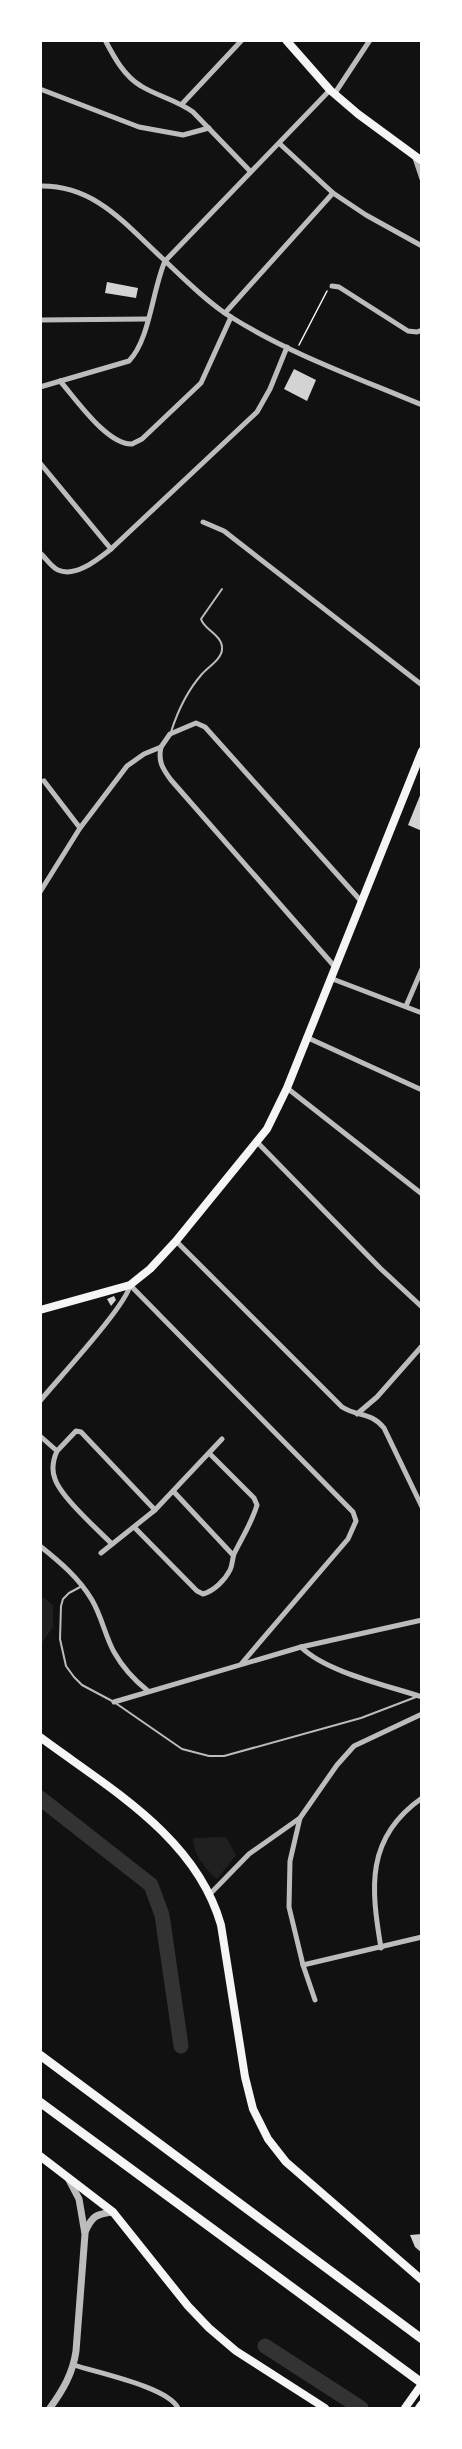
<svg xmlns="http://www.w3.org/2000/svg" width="462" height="2449" font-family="'PT Serif',serif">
<rect width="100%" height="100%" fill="#111"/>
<g fill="#202020">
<path d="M44,1598l9,7v22l-12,17v-45z"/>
<path d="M226,1837l10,18 -19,24c-12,-10 -24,-25 -24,-41z"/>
</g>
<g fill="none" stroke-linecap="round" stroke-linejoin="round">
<g stroke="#333" stroke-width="15">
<path d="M40,1798l111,87 11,30 19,131"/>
<path d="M265,2346l96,62"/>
</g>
</g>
<g fill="#d3d3d3">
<path d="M107,282l31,6 -2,10 -31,-5z"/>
<path d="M294,369l22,11 -9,21 -23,-12z"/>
<path d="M421,793h1v38l-14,-6z"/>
<path d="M114,1296l2,4 -5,6 -4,-7z"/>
<path d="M422,2234v19l-7,-6 -5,-12z"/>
</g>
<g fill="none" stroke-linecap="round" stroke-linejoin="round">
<path stroke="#f5f5f5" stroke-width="1.5" d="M299,345l28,-54"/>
<g stroke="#bcbcbc" stroke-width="2">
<path d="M171,732c7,-22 16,-41 31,-58 6,-7 20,-15 20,-25 1,-14 -18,-19 -21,-30l21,-30"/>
<path d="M82,1586l-13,7 -6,6 -2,7 -1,33 6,27 8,11 8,8 32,17 68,47 27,7h15l137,-38 55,-21"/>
</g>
<g stroke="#bcbcbc" stroke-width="5">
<path d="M105,40c9,17 19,36 36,46 16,10 36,14 52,26l57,59"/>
<path d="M40,89l99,38 44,8 26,-7"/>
<path d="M335,93l35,-53"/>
<path d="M182,104l60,-64"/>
<path d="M280,144l53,49 33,22 56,31"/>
<path d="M415,158l7,21"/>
<path d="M40,186c55,-1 85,38 122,72 19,18 47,46 69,59 59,37 127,61 191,88"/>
<path d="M332,286l7,1 69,44 9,1 5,-2"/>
<path d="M225,313l108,-120"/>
<path d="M40,320l108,-1"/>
<path d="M60,381c16,18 47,64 72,63l10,-5 59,-56 30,-66"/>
<path d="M40,387l89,-26c21,-22 23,-70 36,-100l165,-171"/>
<path d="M40,463l71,86"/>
<path d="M203,522l21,9 198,154"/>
<path d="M40,553c6,5 11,14 18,17 18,8 40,-11 53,-21l146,-137 13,-23 17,-42"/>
<path d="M161,747c-3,14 1,21 10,33l164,187"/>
<path d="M44,781l36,47"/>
<path d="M40,892l40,-64 47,-62 17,-12 17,-7 9,-13 26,-11 9,4 156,174"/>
<path d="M330,978l92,35"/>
<path d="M406,1006l16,-37"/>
<path d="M306,1037l116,53"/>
<path d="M287,1088l135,106"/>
<path d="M256,1141l124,127 42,39"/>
<path d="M176,1241l166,166c16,10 29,5 42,21l38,79"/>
<path d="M40,1401c17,-21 87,-96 90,-116l223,227 3,9 -8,18 -106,124"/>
<path d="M357,1414l20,-17 45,-51"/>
<path d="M40,1436l17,15c-4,9 -6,18 -2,28 6,18 42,50 57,65"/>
<path d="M57,1451l19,-20 5,1 74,78"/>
<path d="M174,1492l59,63"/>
<path d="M135,1528l62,63 6,3c11,-3 22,-14 27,-24 3,-6 2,-13 5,-18 8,-16 17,-30 22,-47l-3,-7 -45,-45"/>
<path d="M40,1546c20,16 39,32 52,54 10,17 13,36 22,52 9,16 20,28 34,39"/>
<path d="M101,1553l54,-43 67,-71"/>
<path d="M301,1647c25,25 85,38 121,50"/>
<path d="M114,1702l187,-55 121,-27"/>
<path d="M210,1894l39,-40 51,-36"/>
<path d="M381,1948c-10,-60 -16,-110 41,-150"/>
<path d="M303,1965l119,-28"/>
<path d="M315,2000l-12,-35 -14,-58 1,-46 10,-43 37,-53 17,-19 68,-32"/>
<path d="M74,2365c24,8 94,22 104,43"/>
</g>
<g stroke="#bcbcbc" stroke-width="7">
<path d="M85,2232c7,-16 11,-18 28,-20"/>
<path d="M50,2408c13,-18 23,-35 26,-57l9,-117 -6,-35 -11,-21"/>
</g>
<g stroke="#f5f5f5" stroke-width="8">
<path d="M40,1310l90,-25 20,-16 26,-28 91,-112 20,-41 135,-337"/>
<path d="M40,1737c70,52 156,100 181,188l24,152 8,32 15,30 18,23 136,118"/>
<path d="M40,2156l73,56 75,94 21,22 27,23 89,57"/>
<path d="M405,2408l17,-24"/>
<path d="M419,2408l3,-4"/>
</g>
<path stroke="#f5f5f5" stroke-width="8" d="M286,40l44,50 28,24 64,47"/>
<g stroke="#f5f5f5" stroke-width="9">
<path d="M40,2055l382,284"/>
<path d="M40,2102l382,281"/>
</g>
</g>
<rect width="462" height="2449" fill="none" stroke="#ffffff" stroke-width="84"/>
</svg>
